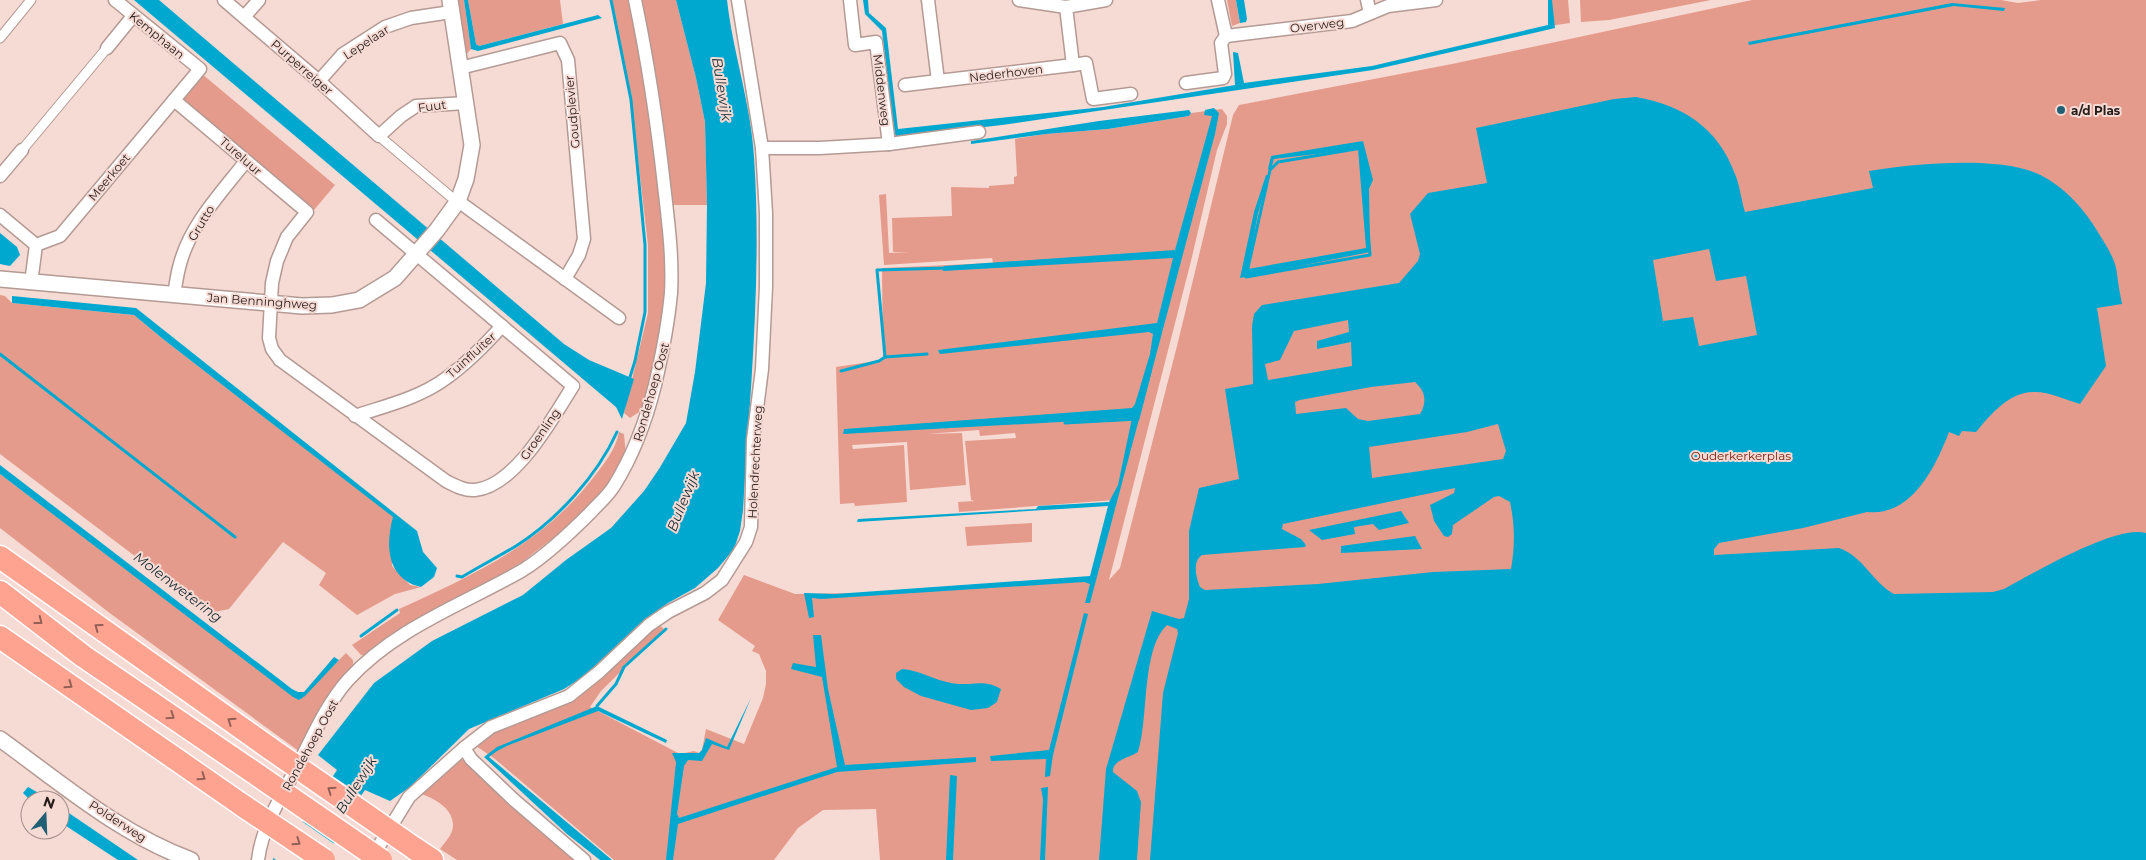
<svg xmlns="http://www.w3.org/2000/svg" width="2146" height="860" font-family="Montserrat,sans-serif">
<rect width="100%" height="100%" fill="#f6dad4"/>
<g fill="#e59b8b">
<path d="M456,0h8l7,49 -7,8z"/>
<path d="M468,0h92l3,24 -84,22 -3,-2z"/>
<path d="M612,0h19l11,52 22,186 1,67 -3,31 -20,74 -12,8 -6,-5 24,-100v-68l-17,-146z"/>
<path d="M640,0h36l20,78 9,44 2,83h-37l-14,-130z"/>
<path d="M1227,0h9l4,23 -8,3z"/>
<path d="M1551,0h17l2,23 -21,3z"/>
<path d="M1580,0h131l-102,20 -28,2z"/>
<path d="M1752,0h249l17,3 23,-3h105v860h-1266l-4,-51 -53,1 -25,18 -24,32h-160l-119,-101 -19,-13 12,-12 73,-31 95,-81 8,7 -63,62 -11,16 90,47 14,-3 5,2 3,-3 4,-21 38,15 19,-46 3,-14v-13l-7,-17 -7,-3 3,-5 -37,-26 26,-45 51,19 62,-1 236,-14 21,-79 -155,12 -1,-10 17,-1 -4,-1 -6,-59 51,-3 -1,-5 -35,3 -1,-6 -53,4 36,-1 4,52 -56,5 -3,-48 -55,3 1,4 51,-4 3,57 -52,4 -1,-3 -14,1 -4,-137 47,-7 -1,-92 111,-5 -1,-5 -108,7 -5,-70 7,-1 3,59 21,-1h-17l-1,-34 60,-2 -1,-29 38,1v-2l25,-2v-7l3,-1 -2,-37 30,-5 63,-5 81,-13 2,-3 31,-4 5,7v8l-10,26 -26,111 -82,319 11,-12 57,-222 56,-231 6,-10 213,-41z"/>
<path d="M202,74l133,111 -21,25 -134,-113z"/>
<path d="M0,295l5,1 7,7 122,12 29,24 231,178 -2,49 18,19 11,2 -26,7 -38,21 -38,-30 7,-12 -43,-31 -54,67 -19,4 -210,-159z"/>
<path d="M619,432l5,2 2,22 -10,18 -21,28 -24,22 -49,38 -29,18 -77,40 -49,36 -6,-1 -9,-10 48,-32 -1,-4c74,-34 143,-65 194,-131 11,-14 23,-29 26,-46z"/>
<path d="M0,474l299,226 47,-47 7,7v7l-53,85 -189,-138 -111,-86z"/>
<path d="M1032,523v19l-65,4 -2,-19z"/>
<path d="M457,757l11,5 113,98h-124l-17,-11c5,-7 14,-16 13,-25 -1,-17 -20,-26 -34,-31z"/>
</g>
<g fill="#00a8d0" fill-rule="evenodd">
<path d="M134,0h25l405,344 25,16 45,19 -12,40 -6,-12z"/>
<path d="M464,0h4l8,44 3,2 119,-31 4,3 -124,33 -7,-2z"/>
<path d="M676,0h51c6,53 24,104 27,157 8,117 -4,236 -11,353l-3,21 -6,18 -16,19 -23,20 -27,15 -24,17 -61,57 -19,12 -95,40 -59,58 -20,14 -25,-11 -14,20 4,5 -33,45h-49l3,-16 9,4 52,-78 -19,-15 56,-72 58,-42 91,-46 43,-35 45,-32 33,-37 15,-22 27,-46 9,-51 11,-89 1,-78 -2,-83 -9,-44z"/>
<path d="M863,0h5l1,13 17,15 12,101 205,-22 132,-22 -2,-33 5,1 6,30 128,-17 176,-41v-25h4l3,28 -182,42 -371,55 -105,12 -3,-4 -12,-102 -17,-17z"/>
<path d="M1236,0h8l3,19 -1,3 -6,1z"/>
<path d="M1952,3l53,5 -1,3 -50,-5 -205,39 -1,-3z"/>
<path d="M1636,97c47,8 82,31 99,77 5,12 6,25 10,38l128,-24 -4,-17c45,-7 125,-15 167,2 24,10 47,34 60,56 8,13 20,30 21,45 1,9 3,20 5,30l-25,4 9,58 -26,38c-14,-4 -30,-12 -45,-12 -25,-1 -44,22 -59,40l-14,-1 -3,5 -10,-4c-13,34 -37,85 -82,80l-64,16 -84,15 -5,6v6l125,-7c25,9 33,34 55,46l99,-2 11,-3c28,-15 112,-65 142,-56v327h-996l13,-167 15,-60 -1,-4 -10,-4c-26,24 -18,95 -29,127 -9,6 -26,8 -25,20l24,19 4,11 -4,58h-38l7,-91 46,-158 27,8 5,-1 5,-19v-68l10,-43 40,-9 -14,-90 28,-5 -1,-58 2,-12 8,-9 137,-22 19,-22 2,-7 -10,-40 18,-21 59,-10 -11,-55 138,-29zM1709,249l7,32 30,-5 11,59 -58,11 -6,-29 -30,4 -10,-61zM1348,320l1,12 -32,9v8l34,-7 1,24 -84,14 -3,-16 15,-4 14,-29zM1415,382c11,10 12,20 5,32l-52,7 -10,-2 -12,-11 -50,6 -1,-12 5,-2 71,-13zM1498,424l8,27 -3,8 -131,19 -3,-31 98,-15zM1455,488l-1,5 -24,12 4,16 10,15 4,1 4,-3 1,-9 41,-28 5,-1 11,6c5,24 5,44 1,67l-78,3 -115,12 -113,6 -5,-3c-4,-10 -8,-25 2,-32l103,-8 1,-2 -5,-6 -19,-10 1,-5z"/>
<path d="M1214,108l5,5 -4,21 -125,469h-5l5,-19 -6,-2 -263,17 -9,-1 2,19 -5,1 -5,-25 31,1 255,-18 18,-70 -251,16 1,-3 178,-10 2,-3 71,-4 9,-17 14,-67 -289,16 1,-5 288,-21 3,-4 15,-50 3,-20 -4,-2 -209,22 -2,-4 219,-27 16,-65 -230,13 1,-5 231,-16 37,-134 -8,-1 1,-5z"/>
<path d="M1189,110l2,3 -2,3 -81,13 -62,5 -75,10v-3l128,-20z"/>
<path d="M1363,141l10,39 -4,9 1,63 -130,26 14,-66 12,-37 3,1 -11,37 -10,56 118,-21 -8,-99 -84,10 -3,10h-3l3,-13z"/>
<path d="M0,233l17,14 3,8 -10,11 -10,-2z"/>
<path d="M12,296l124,12 281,223 6,21 14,16 -3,9 -13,10c-34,-8 -36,-41 -28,-70l-230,-178 -29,-24 -122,-12z"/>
<path d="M0,465l292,224 6,3h6l30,-35 5,3 -34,36 -6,4 -6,-3 -293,-223z"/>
<path d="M1401,511l8,12 -30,7 -6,-6 -19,3 1,7 -33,6 -13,-10z"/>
<path d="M1415,536l7,13 -81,4v-7z"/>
<path d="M1084,613l4,1 -35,141 -3,21 -5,1 1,-18 -55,2 -1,-5 59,-6z"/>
<path d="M813,635h8l7,54 17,76 131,-8v5l-139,10 -159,52 -5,36h-7l10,-98 -4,-9h27l3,-3 4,-12 21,9 24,-49 -22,52 -17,-6 -10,17 -14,-1 -4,6 -7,48 2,4 158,-51 -15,-90 -31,-8 2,-6 23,4z"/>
<path d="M902,669c17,1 32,11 49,14 19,4 31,-5 50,6l-4,13 -9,6 -17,2 -50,-14 -17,-9 -8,-8v-6z"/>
<path d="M597,706l70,34 -1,3 -68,-32 -89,34 -12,6 -8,6 123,103h-12l-33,-26 -83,-77 13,-10z"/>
<path d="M950,775l7,1 -4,84h-7z"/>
<path d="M28,787l23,13h-21l-7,-7z"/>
<path d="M1048,787l-3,73h-5l3,-61 -2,-11z"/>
<path d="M60,807l78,53h-20l-58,-38z"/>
</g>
<g fill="#f6dad4">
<path d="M331,775l33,22 -10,13 3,6 -18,25 -36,-25z"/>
<path d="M300,820l36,25 -11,15h-49l-5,-4 3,-13 3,-1 7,3z"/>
</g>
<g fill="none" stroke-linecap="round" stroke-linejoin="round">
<g stroke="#00a8d0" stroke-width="3">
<path d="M611,0l20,100 14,145v67l-10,49 -5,16"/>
<path d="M1362,148l8,107 -124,22 24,-107 8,-8z"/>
<path d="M0,354l235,183"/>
<path d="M885,357l-8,-87 70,-2"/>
<path d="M841,371l38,-10 6,-4 42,-3"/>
<path d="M1065,423l73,-4 12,-47"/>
<path d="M457,576l5,1c18,-11 36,-20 54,-31 41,-26 81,-70 101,-114"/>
<path d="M361,636l36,-26"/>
<path d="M597,706l19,-22 8,-17 42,-38"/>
</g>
<g stroke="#b49a94" stroke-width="11">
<g id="pedestrian">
<path d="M0,38l31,-38"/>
<path d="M379,136l78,66"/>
<path d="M22,150l85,-102"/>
</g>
</g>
<g stroke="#b49a94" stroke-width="15">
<g id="minor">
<path d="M224,0l95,81 60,55 22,-20 15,-10 50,-3"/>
<path d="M850,0l5,45 21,-3 13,102"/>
<path d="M928,0l10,81 135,-16"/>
<path d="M1019,0l47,7"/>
<path d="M1106,0l-40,7 7,58 13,-2 7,36 38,-5"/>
<path d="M1367,0l3,13"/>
<path d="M244,17l15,-17"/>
<path d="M1226,36l126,-15 36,-15 48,-6"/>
<path d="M107,48l26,-32"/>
<path d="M460,68l100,-25 8,17 16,179 -5,16 -14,24"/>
<path d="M319,81l24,-27 42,-27 26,-9 40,-6"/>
<path d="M1186,83l37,-5 2,-4 -4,-31 5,-7 -8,-36"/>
<path d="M905,85l33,-4"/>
<path d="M174,100l133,112 -20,25 -10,24 -5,22 -3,55 3,11 8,11 166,121c10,5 19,10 29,9 41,-4 78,-73 98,-104l-197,-166"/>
<path d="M762,148h58l69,-4 90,-12"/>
<path d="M0,176l22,-26"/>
<path d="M458,201l161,117"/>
<path d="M0,215l36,30"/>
<path d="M36,245l24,-9 140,-167 -85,-69"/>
<path d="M31,283l5,-38"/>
<path d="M174,294c2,-10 3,-20 6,-30 10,-39 42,-72 66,-103"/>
<path d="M355,416c30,-10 64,-18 90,-37 21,-15 40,-34 57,-53"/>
<path d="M464,748l7,11 43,41 70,60"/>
<path d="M371,859l38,-62 55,-49 27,-21 78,-31 30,-24 50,-47 19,-13 37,-19 17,-13 24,-38 5,-15 2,-87 9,-71 4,-82v-74l-4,-65 -24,-148"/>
<path d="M258,860c4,-34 24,-65 40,-95 15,-29 28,-60 50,-85 47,-52 116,-76 175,-110 24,-15 47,-37 67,-57 8,-9 18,-17 24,-27 20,-32 32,-65 41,-101 7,-30 13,-60 16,-92 2,-36 -3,-73 -7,-108 -7,-63 -16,-123 -29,-185"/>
</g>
</g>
<g stroke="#b49a94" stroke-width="18">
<g id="tertiary">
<path d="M0,279l302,27 30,-1 27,-5 36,-22 42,-48 21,-29 8,-22 6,-34 -22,-145"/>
<path d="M0,739c61,44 120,95 191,121"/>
</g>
</g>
<g stroke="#fff" stroke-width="25">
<g id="motorway">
<path d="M0,557l271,192"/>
<path d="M0,592l83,64 176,120"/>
<path d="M0,637l242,168"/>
<path d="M414,848l18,12"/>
</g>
</g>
<use href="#pedestrian" stroke="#fff" stroke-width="9"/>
<use href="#minor" stroke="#fff" stroke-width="12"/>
<use href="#tertiary" stroke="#fff" stroke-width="15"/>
<use href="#motorway" stroke="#fea390" stroke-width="22"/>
<g stroke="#fff" stroke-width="25" stroke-linecap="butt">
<g id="motorway-bridge">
<path d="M271,749l143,99"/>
<path d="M259,776l122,84"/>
<path d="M242,805l82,55"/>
</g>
</g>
<use href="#motorway-bridge" stroke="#fea390" stroke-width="22"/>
</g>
<defs><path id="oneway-chevron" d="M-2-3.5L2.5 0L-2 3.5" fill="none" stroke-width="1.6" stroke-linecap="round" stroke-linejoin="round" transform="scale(1.25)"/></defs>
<g stroke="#926055">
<use href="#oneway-chevron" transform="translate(39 621) rotate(38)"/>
<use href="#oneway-chevron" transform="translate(98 627) rotate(-144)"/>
<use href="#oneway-chevron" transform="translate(69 685) rotate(35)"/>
<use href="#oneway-chevron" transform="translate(171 716) rotate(35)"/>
<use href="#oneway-chevron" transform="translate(231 721) rotate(-145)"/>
<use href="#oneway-chevron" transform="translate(202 777) rotate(35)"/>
<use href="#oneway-chevron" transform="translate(331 790) rotate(-145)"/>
<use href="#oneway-chevron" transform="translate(297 842) rotate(34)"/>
</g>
<circle fill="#1f6074" stroke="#f6dad4" stroke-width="2" cx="2061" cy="110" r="5"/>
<g text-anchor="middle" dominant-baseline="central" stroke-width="4" stroke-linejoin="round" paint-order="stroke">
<g font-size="12" fill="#251c1a" stroke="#f6dad4">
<text transform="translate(1317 25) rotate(-7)">Overweg</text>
<text transform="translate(157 35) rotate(39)">Kemphaan</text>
<text transform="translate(366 42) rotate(-33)">Lepelaar</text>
<text transform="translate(302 67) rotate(41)">Purperreiger</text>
<text transform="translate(1006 73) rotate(-7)">Nederhoven</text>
<text transform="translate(882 90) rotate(83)">Middenweg</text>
<text transform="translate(432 106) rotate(-7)">Fuut</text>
<text transform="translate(572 112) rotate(-95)">Goudplevier</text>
<text transform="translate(241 156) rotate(41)">Tureluur</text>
<text transform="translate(109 177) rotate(-50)">Meerkoet</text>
<text transform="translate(201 223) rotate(-59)">Grutto</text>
<text transform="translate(262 301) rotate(4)">Jan Benninghweg</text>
<text transform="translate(471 355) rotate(-42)">Tuinfluiter</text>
<text transform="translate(651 392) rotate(-74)">Rondehoep Oost</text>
<text transform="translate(540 434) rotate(-55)">Groenling</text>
<text transform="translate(755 462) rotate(-87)">Holendrechterweg</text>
<text transform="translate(310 745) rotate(-61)">Rondehoep Oost</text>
<text transform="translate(118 821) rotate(33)">Polderweg</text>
</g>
<g font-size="12" font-weight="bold" fill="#251c1a" stroke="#f6dad4" text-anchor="start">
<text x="2071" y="110">a/d Plas</text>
</g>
<g font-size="12" fill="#7a2112" stroke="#f6dad4">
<text x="1741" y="455">Ouderkerkerplas</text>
</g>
<g font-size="14" font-style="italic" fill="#192f36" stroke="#f6dad4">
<text transform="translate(722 89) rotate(81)">Bullewijk</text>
<text transform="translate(683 501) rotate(-68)">Bullewijk</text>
<text transform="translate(178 587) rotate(37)">Molenwetering</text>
<text transform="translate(356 785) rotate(-58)">Bullewijk</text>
</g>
</g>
<g transform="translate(45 815) rotate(19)"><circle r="24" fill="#f6dad4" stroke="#a28e8a"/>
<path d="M0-4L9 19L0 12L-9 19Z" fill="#1f6074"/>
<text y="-8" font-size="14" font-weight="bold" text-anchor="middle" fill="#251c1a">N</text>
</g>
</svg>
